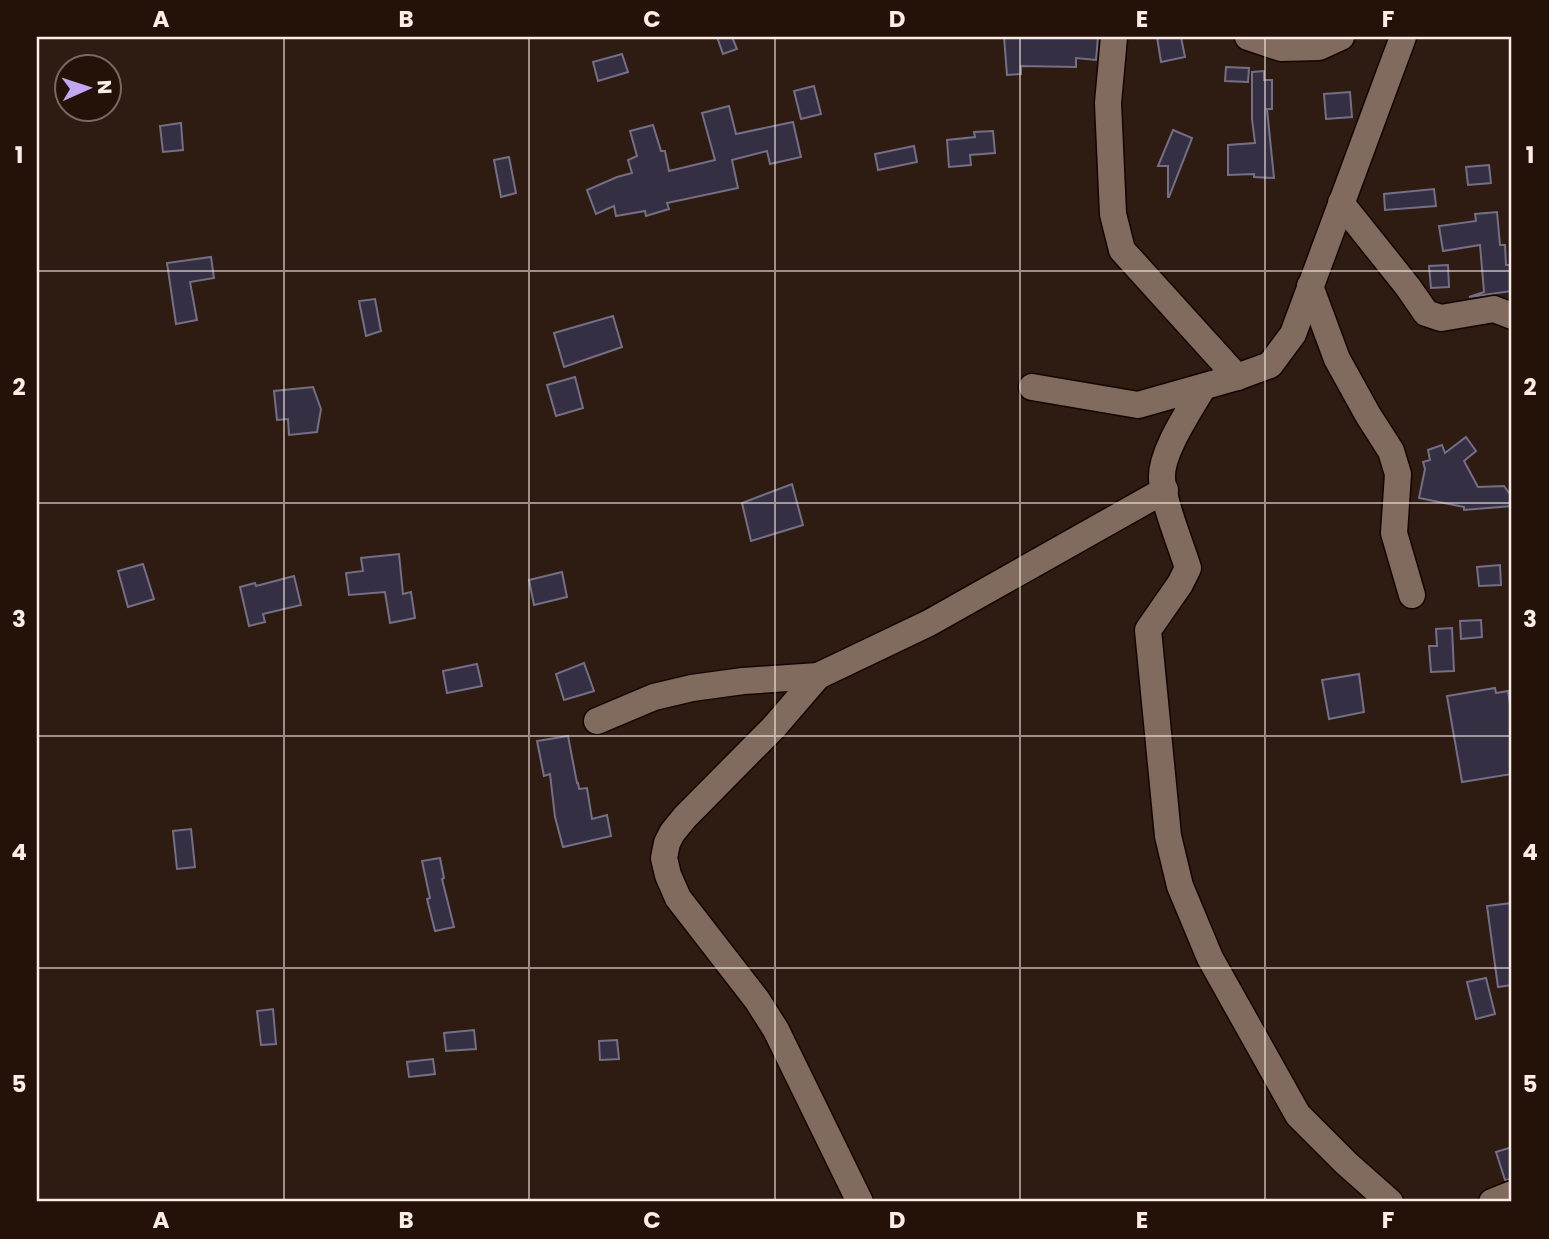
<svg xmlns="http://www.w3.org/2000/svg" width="1549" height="1239" font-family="Poppins,sans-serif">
<rect width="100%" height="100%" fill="#2e1b11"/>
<g fill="#342f43" stroke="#746f85" stroke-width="2">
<path d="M717,37h15l5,12 -14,5z"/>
<path d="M1004,37h94l-2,23 -20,-2v9l-55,-1v8l-14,1z"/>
<path d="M1157,37h24l4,20 -24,5z"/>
<path d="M622,54l6,18 -30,9 -5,-19z"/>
<path d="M1226,67l23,1 -1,14 -23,-1z"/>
<path d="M1264,71v9h8v29h-5l7,69 -20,-1v-3l-26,1v-30l27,-2 -3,-24v-47z"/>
<path d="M814,86l7,28 -20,5 -7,-28z"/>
<path d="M1350,92l2,25 -26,2 -2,-25z"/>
<path d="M729,106l7,28 57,-12 8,35 -31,7 -3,-13 -35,9 6,28 -71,15 2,6 -23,7 -1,-5 -29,5 -2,-10 -18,8 -9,-24 30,-13 15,-4 -4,-13 9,-4 -7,-25 23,-6 8,26h4l4,20 46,-11 -13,-47z"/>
<path d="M181,123l2,27 -20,2 -3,-26z"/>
<path d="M1173,130l19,8 -23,59h-1v-31h-10z"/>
<path d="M993,131l2,22 -25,2 1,10 -22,2 -2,-27 28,-3 -1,-5z"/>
<path d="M914,146l3,16 -39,8 -3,-16z"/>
<path d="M509,157l7,36 -15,4 -7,-37z"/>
<path d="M1489,165l2,18 -23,2 -2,-18z"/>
<path d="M1434,189l2,17 -51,4 -1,-16z"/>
<path d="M1497,212l3,33h5l1,20h6v26l-43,6 15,-5 -4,-47 -37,6 -4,-25 37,-5 -1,-7z"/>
<path d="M211,257l3,21 -24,4 7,38 -21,4 -9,-61z"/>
<path d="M1448,265l1,22 -18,1 -2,-22z"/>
<path d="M375,299l6,32 -15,5 -7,-35z"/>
<path d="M613,316l9,31 -58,20 -10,-34z"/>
<path d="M575,377l8,31 -27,8 -9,-31z"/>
<path d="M313,387l8,22 -4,23 -28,3 -1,-16 -11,1 -3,-29z"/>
<path d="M1466,437l10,14 -12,10 14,26 26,-1 8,11v9l-48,4v-3l-45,-9 6,-29 -2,-7 7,-2 -2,-10 14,-5 3,8z"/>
<path d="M792,484l11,41 -52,16 -9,-38z"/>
<path d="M399,554l4,40 8,-2 4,26 -25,5 -5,-31 -36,3 -3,-22 17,-2 -2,-13z"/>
<path d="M143,564l11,35 -26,8 -10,-36z"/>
<path d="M1500,565l1,20 -22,1 -2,-19z"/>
<path d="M562,572l5,25 -33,8 -5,-25z"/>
<path d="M294,576l7,29 -38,9 2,8 -16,4 -9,-39 15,-4 1,3z"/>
<path d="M1481,620l1,17 -21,2 -1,-18z"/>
<path d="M1452,628l2,43 -23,1 -2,-26h8l-1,-17z"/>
<path d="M584,663l10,28 -30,9 -8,-26z"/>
<path d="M477,664l5,22 -35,7 -4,-22z"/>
<path d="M1359,674l5,38 -35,7 -7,-39z"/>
<path d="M1495,688l1,5 12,-2 4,27v56l-50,8 -15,-86z"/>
<path d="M568,736l9,47h1l1,6 8,-1 5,31 15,-4 4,21 -48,11 -8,-30 -5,-43 -6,2 -7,-35z"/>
<path d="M191,829l4,38 -18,2 -4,-38z"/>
<path d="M440,858l4,20 -2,1 12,48 -19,4 -8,-32 3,-1 -8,-37z"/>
<path d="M1512,903v82l-14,2 -11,-81z"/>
<path d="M1486,978l9,36 -19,5 -9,-37z"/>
<path d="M273,1009l3,35 -15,1 -4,-34z"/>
<path d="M474,1030l2,19 -30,2 -2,-18z"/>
<path d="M617,1040l2,19 -19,1 -1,-19z"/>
<path d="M433,1059l2,15 -26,3 -2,-15z"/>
<path d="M1512,1147v32l-7,1 -9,-28z"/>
</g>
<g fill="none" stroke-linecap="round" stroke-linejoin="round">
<g stroke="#150501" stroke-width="29">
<g id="minor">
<path d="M1114,37l-6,66 5,111 9,36 115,127"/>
<path d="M1248,37l33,11 38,-1 22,-10"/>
<path d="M1341,203l67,84 18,26 15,5 53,-9 18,7"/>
<path d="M1310,286l27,73 31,56 23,36 7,23 -4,59 18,62"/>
<path d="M1032,387l106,18 99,-28 33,-12 23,-31 110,-297"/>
<path d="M1203,387c-13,23 -43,66 -41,92 2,26 18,63 26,89l-8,16 -32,46 20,206 12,50 30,72 88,157 48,48 44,39"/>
<path d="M818,676l-43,50 -90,91 -13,16 -5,10 -3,15 4,17 10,23 79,102 19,30 84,172"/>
<path d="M597,721l57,-24 38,-9 51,-7 75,-5 111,-53 236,-133"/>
<path d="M1492,1202l20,-8"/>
</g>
</g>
<use href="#minor" stroke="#816a5e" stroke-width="26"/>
</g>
<path fill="none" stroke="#fceee7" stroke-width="2" stroke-opacity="0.55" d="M284,37v1165M529,37v1165M775,37v1165M1020,37v1165M1265,37v1165M37,271h1475M37,503h1475M37,736h1475M37,968h1475"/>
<rect width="1549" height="1239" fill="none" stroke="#241208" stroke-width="77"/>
<g transform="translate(88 88) rotate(87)"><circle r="33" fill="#241208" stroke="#7a6a61" stroke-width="2"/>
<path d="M0-5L12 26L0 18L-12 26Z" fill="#c1a8f3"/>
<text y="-10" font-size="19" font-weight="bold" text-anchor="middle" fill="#fceee7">N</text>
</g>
<rect x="38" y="38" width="1472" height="1162" fill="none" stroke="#fceee7" stroke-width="2.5"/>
<g font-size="23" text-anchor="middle" font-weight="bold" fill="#fceee7">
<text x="161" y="27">A</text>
<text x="406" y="27">B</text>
<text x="652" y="27">C</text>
<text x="897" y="27">D</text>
<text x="1142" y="27">E</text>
<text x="1388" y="27">F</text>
<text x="19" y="163">1</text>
<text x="1530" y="163">1</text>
<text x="19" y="395">2</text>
<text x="1530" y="395">2</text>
<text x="19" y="627">3</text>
<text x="1530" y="627">3</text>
<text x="19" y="860">4</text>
<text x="1530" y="860">4</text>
<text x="19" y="1092">5</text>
<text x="1530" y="1092">5</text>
<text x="161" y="1228">A</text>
<text x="406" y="1228">B</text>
<text x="652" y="1228">C</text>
<text x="897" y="1228">D</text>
<text x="1142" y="1228">E</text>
<text x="1388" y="1228">F</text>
</g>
</svg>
